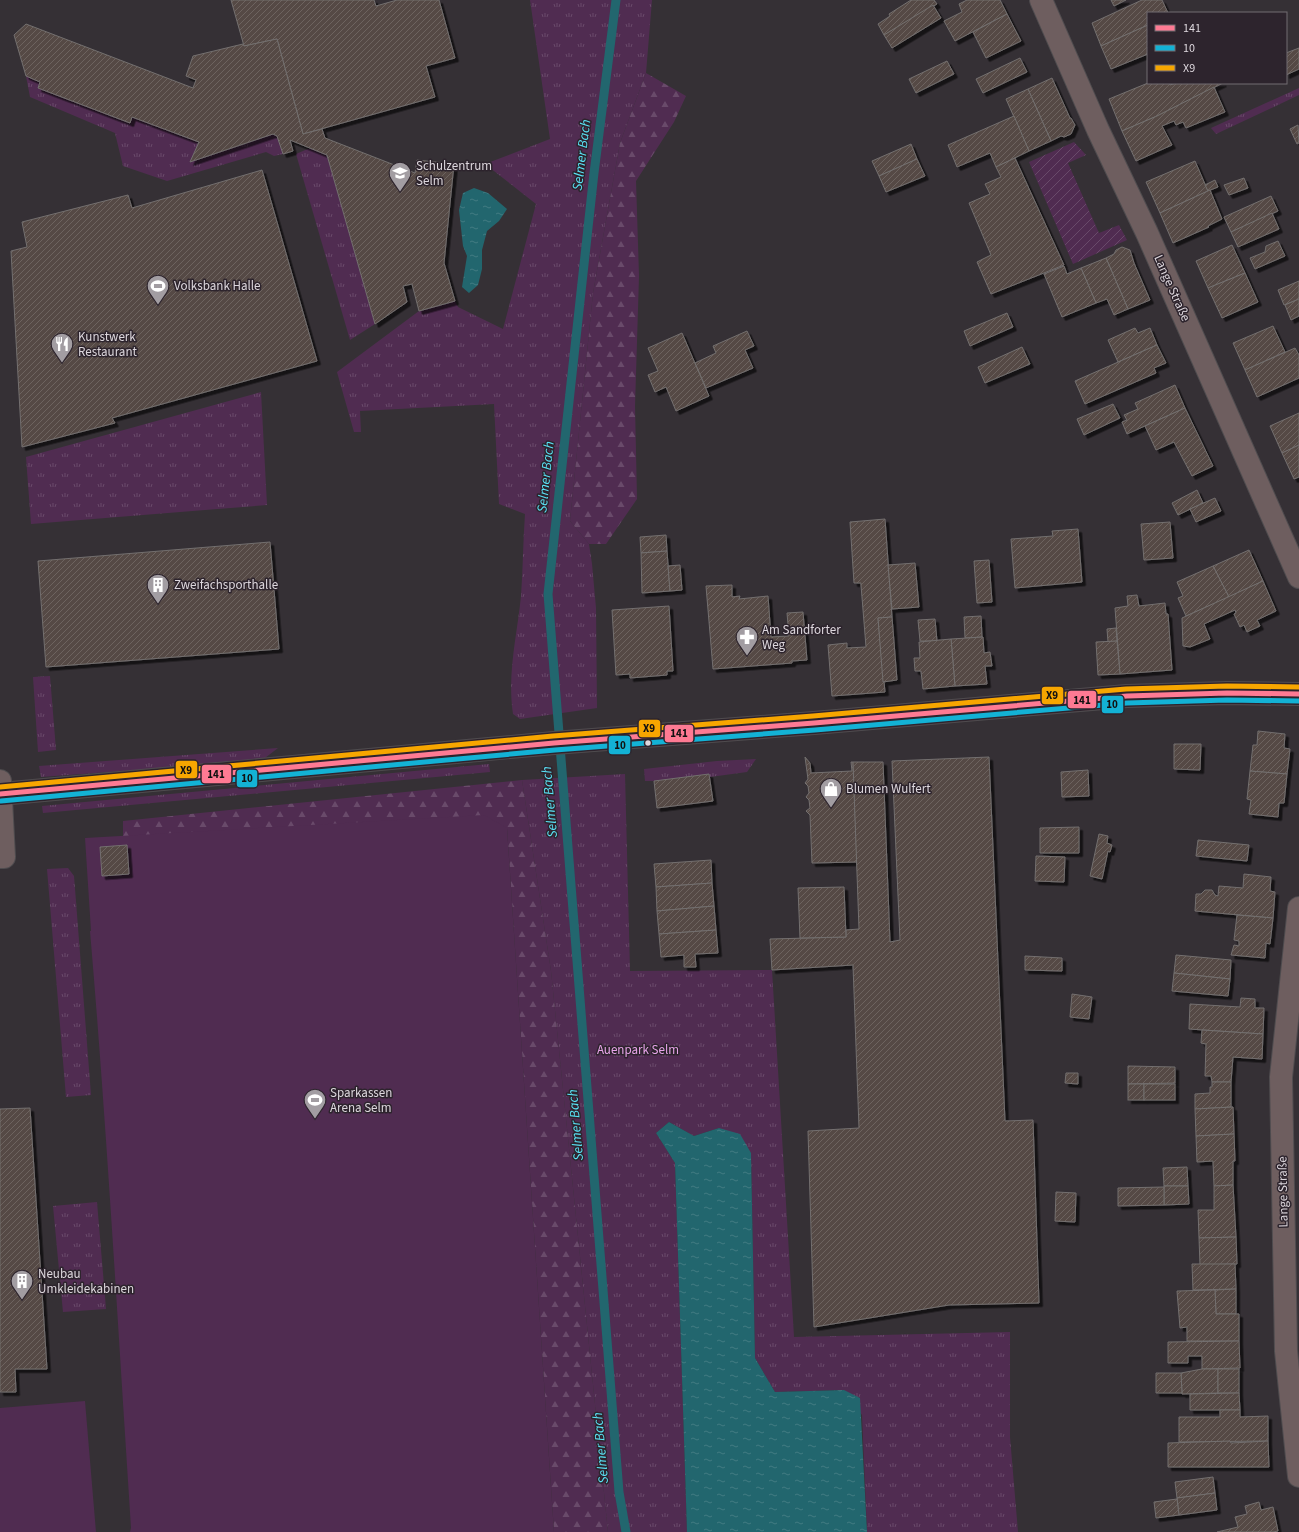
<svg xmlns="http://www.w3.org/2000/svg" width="1299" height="1532" font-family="'Source Sans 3',sans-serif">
<defs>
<pattern id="grass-tufts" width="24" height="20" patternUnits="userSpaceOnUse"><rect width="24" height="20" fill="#502c51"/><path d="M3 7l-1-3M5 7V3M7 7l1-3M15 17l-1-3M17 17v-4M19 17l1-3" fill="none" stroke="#694a6a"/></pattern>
<pattern id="forest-firs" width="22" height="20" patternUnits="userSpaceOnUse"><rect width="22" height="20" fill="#502c51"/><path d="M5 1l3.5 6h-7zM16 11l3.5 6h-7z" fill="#694a6a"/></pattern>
<pattern id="garden-furrows" width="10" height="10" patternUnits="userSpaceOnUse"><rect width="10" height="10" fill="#502c51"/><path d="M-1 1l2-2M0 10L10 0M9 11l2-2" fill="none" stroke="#694a6a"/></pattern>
<pattern id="water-ripples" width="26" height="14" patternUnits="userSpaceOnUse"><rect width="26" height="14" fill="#22666e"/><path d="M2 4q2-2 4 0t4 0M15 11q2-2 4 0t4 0" fill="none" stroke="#427b82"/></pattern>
<pattern id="building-hatch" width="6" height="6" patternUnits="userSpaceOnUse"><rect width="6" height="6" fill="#554a44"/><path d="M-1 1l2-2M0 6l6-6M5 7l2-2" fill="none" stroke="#6d635f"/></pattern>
<filter id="shadow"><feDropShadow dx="3.5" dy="3.5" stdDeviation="0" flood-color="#0009"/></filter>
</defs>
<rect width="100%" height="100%" fill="#353035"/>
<g fill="url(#grass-tufts)">
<path d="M530,0h122l-6,73 -26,70 -27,150 -23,228 19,23 3,20 4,44 1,100 -77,11 -7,-5c-6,-40 4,-78 8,-118 2,-27 2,-55 4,-82l-26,-10 -5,-100 -134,7 1,21h-7l-17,-60 82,-61 36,-10 3,6 45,22 33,-125 -51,-40 65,-25z"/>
<path d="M26,76l14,6 -2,6 92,35 2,-6 67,25 -9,20 83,-28 4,2 6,18 -9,2 -8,-4 -99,29 -44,-15 -8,-33 -85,-36z"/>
<path d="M1299,88v7l-83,39 -5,-6z"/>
<path d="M310,148l17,7 48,169 -25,16 -54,-186z"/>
<path d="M261,392l6,113 -236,19 -5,-67z"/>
<path d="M50,676l6,74 -18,2 -5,-75z"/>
<path d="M278,748l-17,13 -220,16 -2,-11z"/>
<path d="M756,759l-9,13 -37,5 -1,-3 -55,7h-9l-1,-12 73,-8z"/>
<path d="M489,764l1,8 -447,41 -1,-7z"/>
<path d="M625,774l5,197 142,-1 22,367 216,-5v105l8,95h-151l-5,-117 -18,-25 -69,2 -20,-34 -4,-205 -32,-25 -25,8 -25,-14 -13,11 19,30 12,369h-79l-57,-561 -29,-191z"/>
<path d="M68,868l6,8 17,219 -25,2 -19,-228z"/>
<path d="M97,1202l9,107 -43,3 -10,-106z"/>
</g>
<g fill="url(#forest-firs)">
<path d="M646,73l40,23 -12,26 -38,59 3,95 -4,130 2,93 -31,45h-17l-19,-23 23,-228 27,-150z"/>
<path d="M522,780l29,191 57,561h-54l-47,-704 -384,9v-16z"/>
</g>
<path fill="url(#garden-furrows)" d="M1074,142l12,13 -18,8 31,70 20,-8 8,15 -54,24 -44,-102z"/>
<g fill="#502c51">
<path d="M484,815l23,13 47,704h-424l1,-4c-13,-199 -24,-398 -41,-597h1l-6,-93z"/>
<path d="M85,1401l11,131h-96v-124z"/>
</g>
<g fill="url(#water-ripples)">
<path d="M474,188l14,5 19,16 -8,12 -12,10 -5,19v19l-4,16 -9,8 -7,-6 5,-31 -4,-10 -4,-36 4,-17z"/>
<path d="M669,1122l25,14 25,-8 21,6 11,19 4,205 20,34 69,-2 16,8 7,134h-180l-12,-369 -19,-30z"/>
</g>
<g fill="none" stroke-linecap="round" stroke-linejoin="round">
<path stroke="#22666e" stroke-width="9" d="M616,0l-22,173 -46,421 71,898 7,40"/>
</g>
<g fill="url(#building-hatch)" stroke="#736f6f" filter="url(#shadow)">
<path d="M231,0h143l2,6 21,-6h42l16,58 -29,8 9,31 -132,37 -26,-95 -33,7z"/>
<path d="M911,0h23l3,4 -53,31 -6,-11 12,-8 -1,-2z"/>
<path d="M967,0h33l7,14 -52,27 -11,-20 18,-9 -3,-8z"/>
<path d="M1111,0h15l-12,6z"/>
<path d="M1142,0h20l6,13h-20v12l-47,21 -9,-23z"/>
<path d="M933,5l8,13 -49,30 -8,-13z"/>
<path d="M1007,14l14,27 -35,17 -13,-26z"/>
<path d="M26,24l167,64 3,-8 -10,-4 7,-20 50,-12 1,2 33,-7 26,95 19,-5 3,9 90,35 2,-13 37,4 -10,99 11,38 -36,10 -7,-27 -9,2 4,16 -32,22 -48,-169 -37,-15 3,11 -10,3 -6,-18 -4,-2 -83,28 9,-20 -67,-25 -2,6 -92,-35 2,-6 -14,-6 -12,-41z"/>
<path d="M1148,25v29l-37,15 -10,-23z"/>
<path d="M1299,48v21l-13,6v-22z"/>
<path d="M1020,58l7,14 -44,21 -7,-14z"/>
<path d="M947,61l7,13 -38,19 -7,-14z"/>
<path d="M1052,78l18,40h1l4,7 -4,9 -7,3 -3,-1 -10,5 -23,-52z"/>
<path d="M1148,83h21l1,2 6,-2h47l-66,33 -35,15 -13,-32z"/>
<path d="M1214,87l11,25 -39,16 -3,-6 -7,3 -2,-4 -12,5 10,19 -36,16 -14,-30 35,-15z"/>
<path d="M1028,89l23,52 -22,10 -23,-52z"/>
<path d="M1014,116l15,35 -33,16 -6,-14 -33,14 -9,-22z"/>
<path d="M1298,125l1,18 -2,1 -7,-15z"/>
<path d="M911,144l6,15 -38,17 -7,-15z"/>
<path d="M1015,158l49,107 -73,29 -14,-32 14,-7 -22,-52 21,-9 -5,-10 16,-7 -5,-10z"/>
<path d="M917,159l8,17 -39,16 -7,-16z"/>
<path d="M1195,161l13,30 -48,22 -14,-31z"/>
<path d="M262,170l55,191 -205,57 3,5 -93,24 -11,-196 16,-4 -5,-25 106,-27 4,13z"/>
<path d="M1244,178l4,10 -19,7 -5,-10z"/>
<path d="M1215,180l3,7 -10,4 -3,-6z"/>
<path d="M1210,190l12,29 -14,7 1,1 -36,16 -13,-30z"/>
<path d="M1271,196l7,15 -47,21 -7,-15z"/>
<path d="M1272,213l7,16 -41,18 -7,-15z"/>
<path d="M1278,241l7,15 -30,13 -5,-11 15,-6 1,-6z"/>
<path d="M1232,245l13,28 -37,15 -12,-27z"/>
<path d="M1122,247l8,3 4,13 16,37 -22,9 -22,-51 8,-4 2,-4z"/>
<path d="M1106,258l22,51 -14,6 -7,-16 -11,4 -15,-35z"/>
<path d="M1064,266l3,8 14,-6 15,35 -34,14 -18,-43z"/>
<path d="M1245,273l13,29 -36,16 -14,-30z"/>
<path d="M1299,281v18l-15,6 -6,-15z"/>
<path d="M1299,299v17l-8,4 -6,-15z"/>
<path d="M1007,313l6,14 -43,19 -6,-15z"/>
<path d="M1273,326l12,26 -40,18 -12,-27z"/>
<path d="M1135,328l3,5 12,-5 7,17 -39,17 -10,-22z"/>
<path d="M747,331l7,15 -9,4 8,18 -47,20 -11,-25 21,-10 -3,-7z"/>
<path d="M682,333l27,63 -33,15 -10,-24 -11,5 -7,-17 10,-4 -10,-23z"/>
<path d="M1157,345l9,18 -12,5 2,5 -71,31 -10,-23z"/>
<path d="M1022,347l8,17 -45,19 -7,-16z"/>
<path d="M1295,348l4,7v23l-42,19 -12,-27z"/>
<path d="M1175,385l10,23 -58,26 -5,-12 5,-2 -3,-5 14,-6 -3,-6z"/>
<path d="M1113,404l7,14 -36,17 -7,-16z"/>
<path d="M1185,408l28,58 -21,10 -18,-34 -18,8 -11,-24z"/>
<path d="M1299,413v32l-17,8 -12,-27z"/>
<path d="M1299,445v32l-5,2 -12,-26z"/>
<path d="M1197,490l6,13 -25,12 -6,-12z"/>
<path d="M1215,498l6,13 -25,11 -6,-13z"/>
<path d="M885,519l7,98 -14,1 7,74 -53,4 -4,-51 19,-2v5l19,-1 -5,-62v-2h-7l-4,-61z"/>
<path d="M1170,522l3,36 -29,2 -3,-36z"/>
<path d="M1078,529l4,53 -67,6 -4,-49 42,-3 -1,-5z"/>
<path d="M666,535l1,16 -26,2 -1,-16z"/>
<path d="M270,542l9,107 -233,18 -8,-106z"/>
<path d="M1249,550l14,31 -34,16 -16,-31z"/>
<path d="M667,551l3,40 -28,2 -1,-40z"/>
<path d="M989,560l3,42 -15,1 -3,-42z"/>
<path d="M915,563l4,44 -27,2 -4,-44z"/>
<path d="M680,565l2,25 -12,1 -2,-25z"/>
<path d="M1213,566l16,31 -43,19 -8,-18 5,-2 -6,-14z"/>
<path d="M1263,581l13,30 -19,9 3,6 -13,6 -3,-7 -4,2 -6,-13 2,-1 -1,-3 -31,14 6,15 -20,8 -7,-1 -1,-28z"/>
<path d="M732,585v12l8,-1 -1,3 29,-3 3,41 18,-1 -2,-23 16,-1 4,48 -15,1v2l-79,6 -7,-83z"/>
<path d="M1137,595l2,11 26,-3 1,11h2l4,56 -52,4 -5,-66 13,-2 -1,-10z"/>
<path d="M669,606l4,65h-6v4l-37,3v-4l-14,1 -4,-65z"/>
<path d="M981,616l1,21 -17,1 -1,-21z"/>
<path d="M892,617l5,63 -14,2 -5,-64z"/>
<path d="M935,619l2,22h-17l-2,-21z"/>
<path d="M1116,628l1,13 -9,1 -1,-13z"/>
<path d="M983,637l1,16 6,-1 2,14h-7l2,18 -32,2 -4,-47z"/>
<path d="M951,639l4,47 -32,3 -2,-18h-6l-1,-13h6l-1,-16z"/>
<path d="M1117,641l3,33 -22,1 -2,-33z"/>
<path d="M1258,731l27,3 -1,14 6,1 -3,25 -37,-3 3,-26h4z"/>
<path d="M1174,744h27l-1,26 -26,-1z"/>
<path d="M805,757l5,6 1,10 41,-2 -1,-9h2l4,100 -45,1 -2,-48 -4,-4 4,-3 -1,-8 -3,-3 3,-4 -1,-7 -3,-3 3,-4z"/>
<path d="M989,757l16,364 28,-1 6,183 -90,2 -135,22 -6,-196 51,-3 -6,-163 -81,5 -2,-31 76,-2v-7l13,-1 -6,-167h30l7,180 10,-2 -8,-179z"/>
<path d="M1088,770l1,26 -27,1 -1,-25z"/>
<path d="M1250,771l37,3 -3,29h-5l-1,14 -29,-3 2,-14 -4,-1z"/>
<path d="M709,774l4,27 -56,7 -3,-27z"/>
<path d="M1079,827v26h-39v-25z"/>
<path d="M1099,834l9,2 -1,7 5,2 -2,7 -2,-1 -6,28 -12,-3z"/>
<path d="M1198,840l51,5 -2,16 -51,-5z"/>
<path d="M127,845l2,29 -27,2 -2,-29z"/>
<path d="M1036,856l29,1 -1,25 -29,-1z"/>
<path d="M711,860l1,23 -56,4 -2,-23z"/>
<path d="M1244,874l27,3 -1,14 5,1 -2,26 -78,-7 1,-17h5l4,-4h7l3,5 3,1 1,-10 24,2z"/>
<path d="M712,883l2,23 -57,5 -1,-24z"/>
<path d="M844,887l2,50 -46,1 -2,-50z"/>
<path d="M714,906l2,24 -57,4 -2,-23z"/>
<path d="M1237,915l36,3 -3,26 -4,-1 -1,15 -34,-3 3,-10 5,1v-5l-5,-1z"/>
<path d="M716,930l2,23 -23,1 1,13h-12v-12l-23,2 -2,-23z"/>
<path d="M1176,955l55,5 -1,19 -56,-6z"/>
<path d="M1025,956l37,2v13l-37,-1z"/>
<path d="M1174,973l56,6 -2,17 -56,-5z"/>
<path d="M1072,994l20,3 -3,22 -19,-2z"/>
<path d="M1241,998l14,1v9h9l-1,26 -74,-5 1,-25 50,3z"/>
<path d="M1202,1030l61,4 -1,25 -29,-2 -2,25h-19l-1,-6h-6l1,-32 -5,-1z"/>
<path d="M1128,1066l47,1v16l-47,1z"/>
<path d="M1066,1073h12v11l-13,-1z"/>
<path d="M1212,1082h19v25l-36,2v-15l15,-1v-6h2z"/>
<rect x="1128" y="1084" width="16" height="16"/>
<rect x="1144" y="1084" width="31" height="16"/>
<path d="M1233,1107l1,27 -38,2 -1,-27z"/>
<path d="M30,1108l17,261h-32l1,23h-16v-283z"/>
<path d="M1234,1134l1,27h-2v24l-19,1 -1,-25 -16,1 -1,-26z"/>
<path d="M1187,1167l1,19h-24l-1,-18z"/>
<path d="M1233,1185l3,52 -37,1 -1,-28h16v-24z"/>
<path d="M1164,1186h24l1,18 -25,1z"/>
<path d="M1164,1187v18l-46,1v-18z"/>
<path d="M1056,1192l20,1 -1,29 -20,-1z"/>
<path d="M1236,1237l1,27 -37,1 -1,-27z"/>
<path d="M1192,1264h43l1,25 -43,1z"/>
<path d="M1236,1289v25h-20l-1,-24z"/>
<path d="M1215,1290l1,24h23v27h-52v-14l-7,1 -3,-37z"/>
<path d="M1239,1341l1,27 -38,1v-13h-14v7h-20v-21z"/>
<path d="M1202,1369h16v24l-36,1 -1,-21z"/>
<rect x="1218" y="1369" width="21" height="24"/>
<path d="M1156,1373h25l1,20h-26z"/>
<path d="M1239,1393l1,17h-50v-16z"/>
<path d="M1220,1410h20v7l28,-1v25l-89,1v-25h41z"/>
<path d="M1230,1441l1,2 37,-2 1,26h-101v-24z"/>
<path d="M1213,1477l2,16 -38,5 -2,-16z"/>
<path d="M1215,1493l2,17 -38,5 -2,-17z"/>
<path d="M1177,1499l2,16 -23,3 -2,-16z"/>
<path d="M1259,1502l2,8 12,-3 5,24 -5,1h-56l21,-5 -3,-10 12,-3 -2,-8z"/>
</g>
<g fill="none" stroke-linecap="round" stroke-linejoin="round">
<g stroke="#4f4c4f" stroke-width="24">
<g id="minor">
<path d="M1041,0l57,130 49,103 152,344"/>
<path d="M0,794l554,-51 260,-20 313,-27 100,-3 72,1"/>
<path d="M0,857h4l-4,-76"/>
<path d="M1299,908l-18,169 5,274 13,125"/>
</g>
</g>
<use href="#minor" stroke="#6e5e5f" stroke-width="22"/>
<g stroke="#2d242d" stroke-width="8">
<path id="bus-1" d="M0,794l554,-51 260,-20 313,-27 100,-3 72,1"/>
</g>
<g stroke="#2d242d" stroke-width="8">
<path id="bus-2" d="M1,801l554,-51 260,-20 312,-27 100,-3 72,1"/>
</g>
<g stroke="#2d242d" stroke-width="8">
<path id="bus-3" d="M0,787l553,-51 260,-20 313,-27 101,-3 72,1"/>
</g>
<use href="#bus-1" stroke="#fe7a93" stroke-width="5"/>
<use href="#bus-2" stroke="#13b2d5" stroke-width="5"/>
<use href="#bus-3" stroke="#f7a600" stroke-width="5"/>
</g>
<defs>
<g id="school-pin" transform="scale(1.15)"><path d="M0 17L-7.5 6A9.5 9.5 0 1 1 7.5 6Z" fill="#a29da2" stroke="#2d242d"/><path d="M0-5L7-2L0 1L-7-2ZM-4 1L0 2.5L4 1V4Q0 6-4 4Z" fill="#fff"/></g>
<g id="stadium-pin" transform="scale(1.15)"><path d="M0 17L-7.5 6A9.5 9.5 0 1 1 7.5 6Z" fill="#a29da2" stroke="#2d242d"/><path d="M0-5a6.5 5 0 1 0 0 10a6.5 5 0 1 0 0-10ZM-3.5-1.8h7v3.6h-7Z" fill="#fff"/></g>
<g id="restaurant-pin" transform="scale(1.15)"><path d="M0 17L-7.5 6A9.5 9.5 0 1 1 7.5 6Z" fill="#a29da2" stroke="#2d242d"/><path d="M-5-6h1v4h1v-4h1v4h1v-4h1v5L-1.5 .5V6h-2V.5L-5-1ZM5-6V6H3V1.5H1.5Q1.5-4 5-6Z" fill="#fff"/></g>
<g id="building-pin" transform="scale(1.15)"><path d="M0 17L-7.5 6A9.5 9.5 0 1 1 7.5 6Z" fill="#a29da2" stroke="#2d242d"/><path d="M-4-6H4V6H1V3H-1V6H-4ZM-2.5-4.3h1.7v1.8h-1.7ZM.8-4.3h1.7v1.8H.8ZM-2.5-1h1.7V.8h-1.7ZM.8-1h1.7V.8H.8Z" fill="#fff"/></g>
<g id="pharmacy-pin" transform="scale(1.15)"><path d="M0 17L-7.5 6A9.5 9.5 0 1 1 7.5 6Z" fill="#a29da2" stroke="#2d242d"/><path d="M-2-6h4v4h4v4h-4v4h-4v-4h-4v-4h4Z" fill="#fff"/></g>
<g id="shop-pin" transform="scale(1.15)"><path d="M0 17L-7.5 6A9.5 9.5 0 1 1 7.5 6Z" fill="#a29da2" stroke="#2d242d"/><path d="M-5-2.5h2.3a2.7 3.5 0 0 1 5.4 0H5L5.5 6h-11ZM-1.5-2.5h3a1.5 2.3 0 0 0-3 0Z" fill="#fff"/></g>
</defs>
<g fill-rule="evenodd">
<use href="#school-pin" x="400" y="173"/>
<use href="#stadium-pin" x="158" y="286"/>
<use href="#restaurant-pin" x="62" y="344"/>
<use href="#building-pin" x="158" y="585"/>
<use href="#pharmacy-pin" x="747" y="637"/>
<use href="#shop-pin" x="831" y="789"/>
<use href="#stadium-pin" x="315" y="1100"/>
<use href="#building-pin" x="22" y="1281"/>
</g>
<circle fill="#ddd7dd" stroke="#2d242d" stroke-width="1.5" cx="648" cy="743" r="3.5"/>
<g text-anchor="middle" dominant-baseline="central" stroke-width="3" stroke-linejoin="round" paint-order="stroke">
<g font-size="13" fill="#ddd7dd" stroke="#2d242d" text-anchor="start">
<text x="416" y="166">Schulzentrum<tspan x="416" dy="15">Selm</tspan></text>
<text x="174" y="286">Volksbank Halle</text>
<text x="78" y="337">Kunstwerk<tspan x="78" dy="15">Restaurant</tspan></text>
<text x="174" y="585">Zweifachsporthalle</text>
<text x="762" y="630">Am Sandforter<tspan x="762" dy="15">Weg</tspan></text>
<text x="846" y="789">Blumen Wulfert</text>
<text x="330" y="1093">Sparkassen<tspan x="330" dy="15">Arena Selm</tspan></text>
<text x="38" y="1274">Neubau<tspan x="38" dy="15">Umkleidekabinen</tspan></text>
</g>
<g font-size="13" fill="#ddd7dd" stroke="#2d242d">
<text transform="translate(1172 288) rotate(66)">Lange Straße</text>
<text transform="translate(1283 1192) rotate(-91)">Lange Straße</text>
</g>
<g font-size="13" fill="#e8a4e9" stroke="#2d242d">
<text x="638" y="1050">Auenpark Selm</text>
</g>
<g font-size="14" font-style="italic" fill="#5ae3f6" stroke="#2d242d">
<text transform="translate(582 155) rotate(-83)">Selmer Bach</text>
<text transform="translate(546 477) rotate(-84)">Selmer Bach</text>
<text transform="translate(550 802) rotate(-95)">Selmer Bach</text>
<text transform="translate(576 1125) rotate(-95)">Selmer Bach</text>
<text transform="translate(601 1448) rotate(-95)">Selmer Bach</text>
</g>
</g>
<g stroke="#2d242d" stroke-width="1.5">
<rect x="1041" y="686" width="23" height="19" rx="4" fill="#f7a600"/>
<rect x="1067" y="690" width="30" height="19" rx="4" fill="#fe7a93"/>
<rect x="1101" y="695" width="23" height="19" rx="4" fill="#13b2d5"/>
<rect x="638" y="719" width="23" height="19" rx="4" fill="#f7a600"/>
<rect x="664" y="724" width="30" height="19" rx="4" fill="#fe7a93"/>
<rect x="608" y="735" width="23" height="20" rx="4" fill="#13b2d5"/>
<rect x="175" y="760" width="23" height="19" rx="4" fill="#f7a600"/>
<rect x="201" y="764" width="31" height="20" rx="4" fill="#fe7a93"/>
<rect x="236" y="769" width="22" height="19" rx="4" fill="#13b2d5"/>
</g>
<g font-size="11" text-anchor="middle" font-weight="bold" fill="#111">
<text x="1052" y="699">X9</text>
<text x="1082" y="704">141</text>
<text x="1112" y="708">10</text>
<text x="649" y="732">X9</text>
<text x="679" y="737">141</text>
<text x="620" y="749">10</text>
<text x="186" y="774">X9</text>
<text x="216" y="778">141</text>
<text x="247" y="782">10</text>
</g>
<rect x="1147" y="12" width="140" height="72" fill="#2d242d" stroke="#736c73"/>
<rect x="1155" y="25" width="20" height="6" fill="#fe7a93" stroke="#736c73"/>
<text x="1183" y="32" font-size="12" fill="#ddd7dd">141</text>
<rect x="1155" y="45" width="20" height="6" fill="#13b2d5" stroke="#736c73"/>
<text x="1183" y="52" font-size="12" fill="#ddd7dd">10</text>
<rect x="1155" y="65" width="20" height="6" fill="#f7a600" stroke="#736c73"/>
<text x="1183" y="72" font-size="12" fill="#ddd7dd">X9</text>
</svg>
